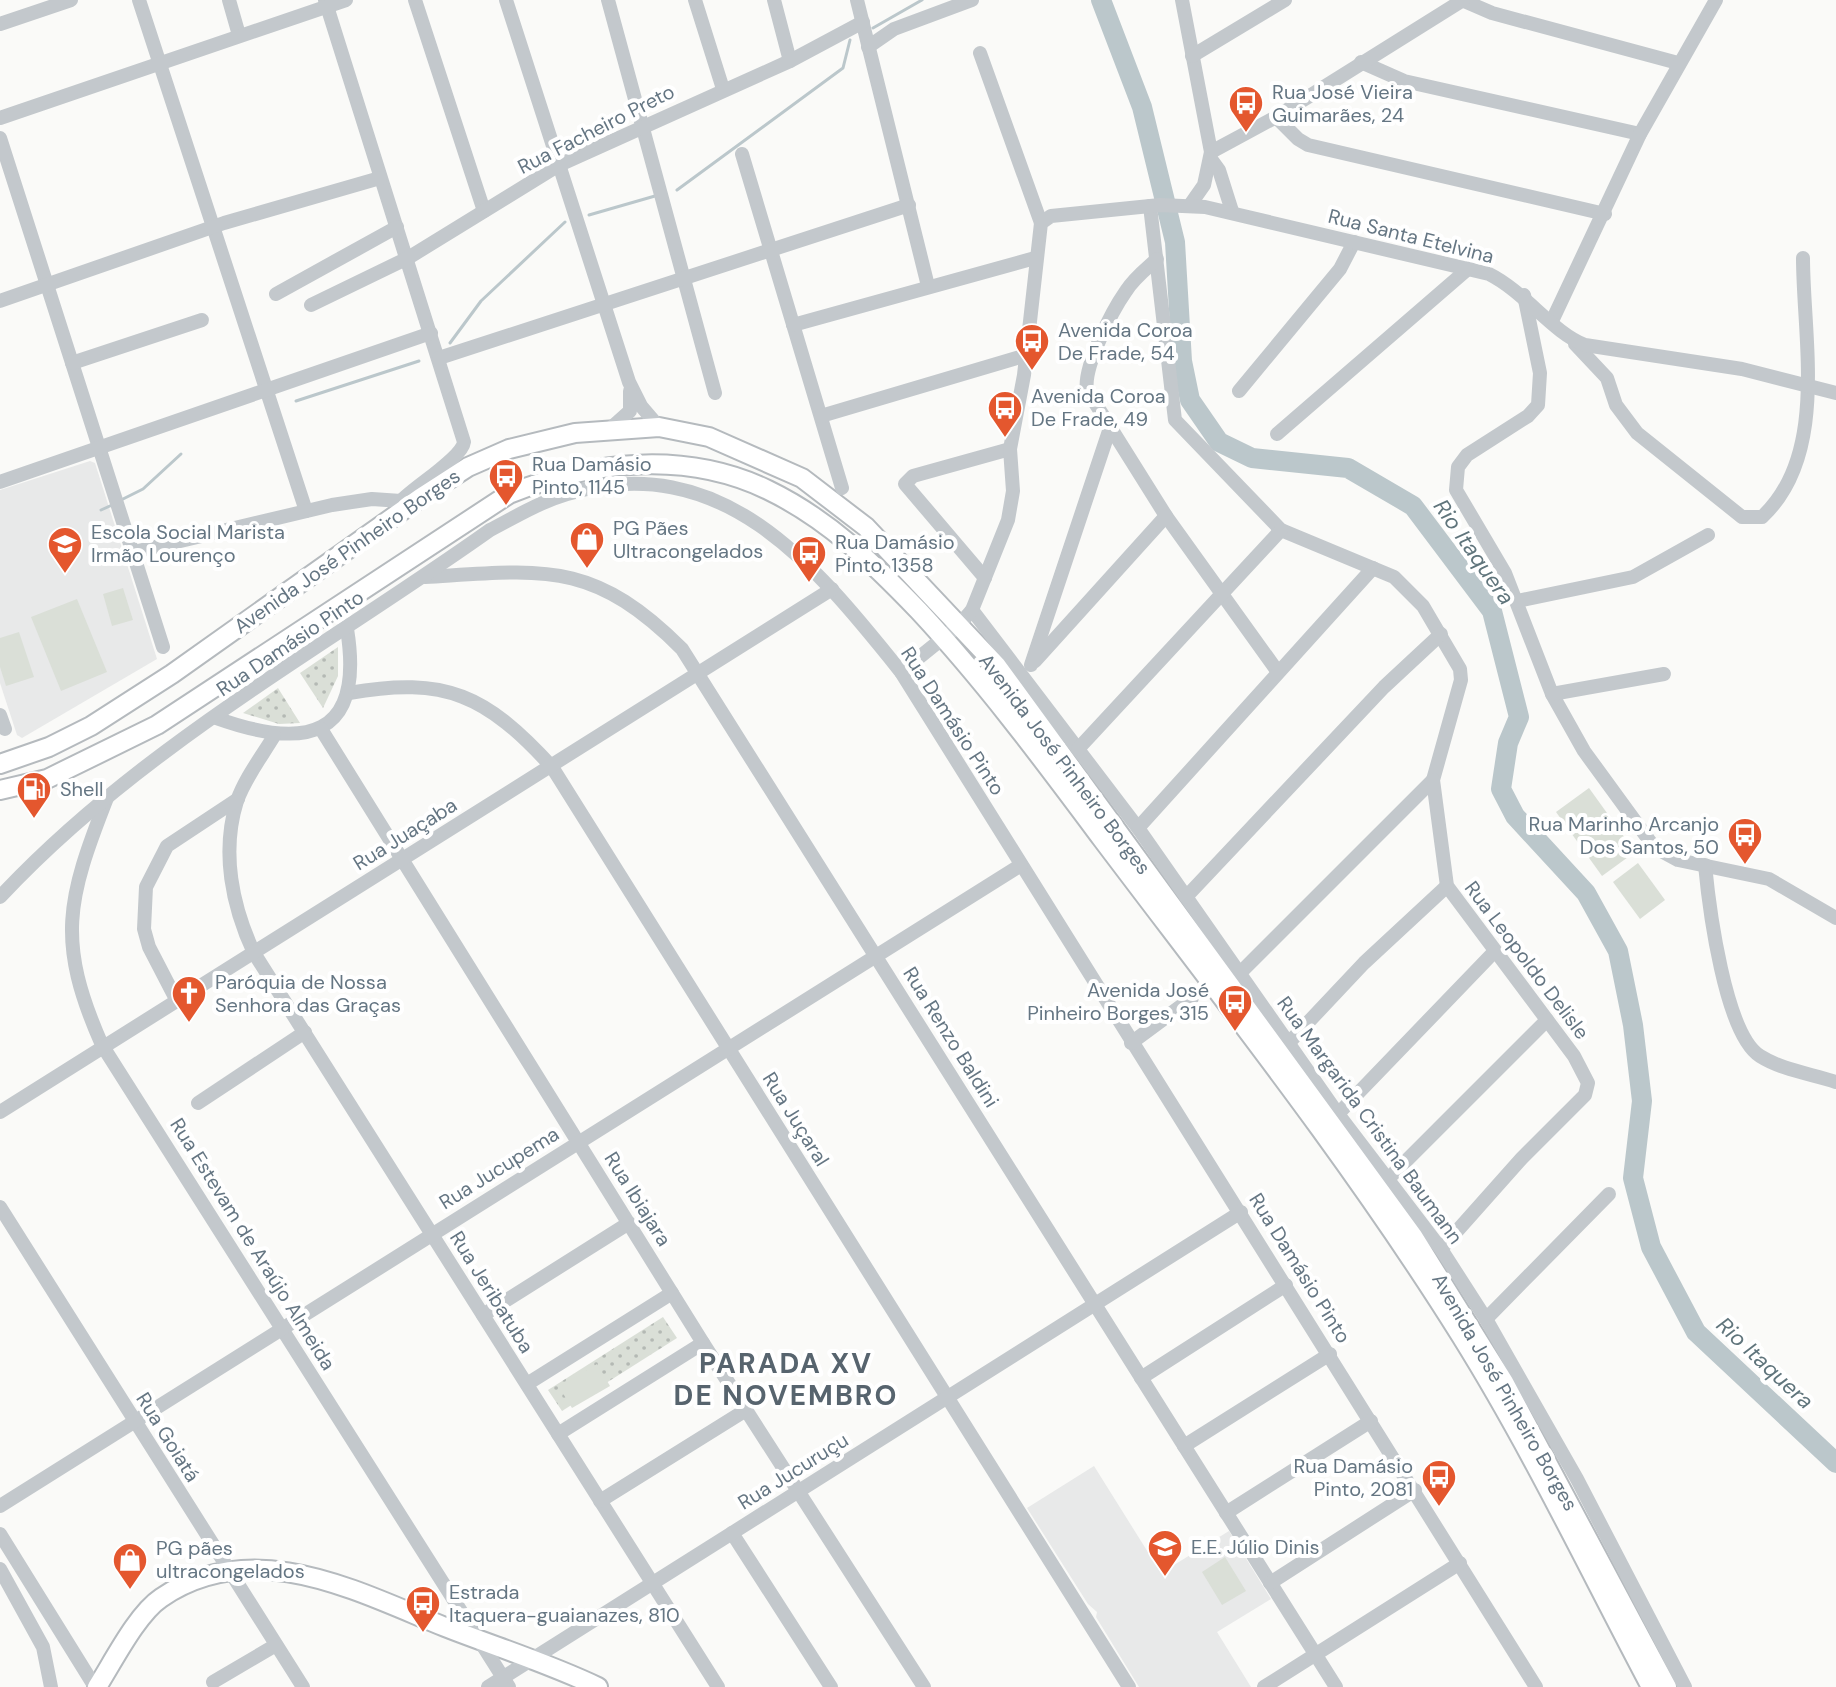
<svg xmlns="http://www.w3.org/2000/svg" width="1836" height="1687" font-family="'DM Sans',sans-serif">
<defs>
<pattern id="park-dots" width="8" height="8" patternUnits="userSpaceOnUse" patternTransform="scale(2)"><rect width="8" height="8" fill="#dadfd7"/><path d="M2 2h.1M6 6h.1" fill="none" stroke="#b4b9b4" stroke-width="1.8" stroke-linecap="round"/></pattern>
</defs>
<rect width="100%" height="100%" fill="#fafaf8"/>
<g fill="#e8e9e9">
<path d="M90,461l5,2 62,196 -135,79 -5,-3 -17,-52v-193z"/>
<path d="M1094,1466l67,107 68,-42 42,68 -54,33 34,55h-112l-43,-70 1,-5 -9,-8 -61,-96z"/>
</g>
<g fill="url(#park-dots)">
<path d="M338,647v29l-15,32 -23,-35z"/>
<path d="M278,688l22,35 -21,1 -36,-11z"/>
<path d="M663,1317l14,21 -115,73 -14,-21z"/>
</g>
<g fill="#dadfd7">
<path d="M123,588l10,32 -21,6 -9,-32z"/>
<path d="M77,599l30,73 -46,19 -30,-74z"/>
<path d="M19,632l15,45 -28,9 -6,-19v-29z"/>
<path d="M1589,788l46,64 -33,24 -46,-64z"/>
<path d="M1638,863l27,37 -25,19 -27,-37z"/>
<path d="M597,1364l13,22 -38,22 -13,-21z"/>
<path d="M1225,1557l21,34 -24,14 -20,-33z"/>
</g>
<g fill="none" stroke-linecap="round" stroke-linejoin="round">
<g stroke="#bbc7cb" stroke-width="3">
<path d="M873,28l49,-28"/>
<path d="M677,190l166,-122 7,-28"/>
<path d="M589,215l66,-19"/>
<path d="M450,343l31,-42 84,-79"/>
<path d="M296,401l123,-40"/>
<path d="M123,499l20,-10 38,-35"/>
<path d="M101,510l11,-5"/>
</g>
<path stroke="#bbc7cb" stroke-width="20" d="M1101,0l41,107 33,135 7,119 8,39 29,42 33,16 96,10 65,38 79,105 27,106 -11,26 -7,46 14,27 71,77 32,58 15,74 9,76 -9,77 18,69 45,85 140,131"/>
<g stroke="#b5babe" stroke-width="22">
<g id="major">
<path d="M0,764l49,-17 42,-21 81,-52 248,-176 48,-31 41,-18 66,-16 84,-6 50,10 93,41 64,49 131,139 416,570 91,146 163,305"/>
<path d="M0,790l47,-11 110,-54 352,-231c83,-33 176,-44 259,-4 60,29 105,73 151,121 67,72 124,149 183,228 123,163 251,324 359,497 70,112 128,234 190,351"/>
<path d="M97,1687c16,-25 40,-73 64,-89 92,-63 195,-7 284,29 51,20 103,36 153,60"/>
</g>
</g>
<g stroke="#c3c8cc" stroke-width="14">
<path d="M139,0l167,511"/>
<path d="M229,0l10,35"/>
<path d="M325,0l139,442c-2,16 -49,44 -63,59"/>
<path d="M415,0l69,211"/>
<path d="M506,0l123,382 12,24 18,21"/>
<path d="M608,0l107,393"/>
<path d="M695,0l28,89"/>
<path d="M774,0l16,61"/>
<path d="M857,0l71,286"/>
<path d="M1182,0l29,152 -7,33 -14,20"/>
<path d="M1462,0l30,13 186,50"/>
<path d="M0,24l71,-24"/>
<path d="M868,47l26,-18 78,-29"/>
<path d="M980,53l61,170"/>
<path d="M1192,56l93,-56"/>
<path d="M1361,62l43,19 236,53"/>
<path d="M1276,117l22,22 10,6 297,69"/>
<path d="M0,118l346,-118"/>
<path d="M0,138l163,509"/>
<path d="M1211,152l65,-35 187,-117"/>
<path d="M742,154l100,334"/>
<path d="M1211,159l8,11 13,41"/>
<path d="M1150,206l25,214 106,110 113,47 29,29 37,63 1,11 -28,100 14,106 127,170 14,27 -3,12 -63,63 -81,91"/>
<path d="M1157,259c-11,10 -23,19 -31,32 -14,20 -43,76 -39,99l79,126 112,156"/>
<path d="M276,294l121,-67"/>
<path d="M1524,295l16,78 -2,32 -10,11 -61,39 -9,12 -2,23 49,83 47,121 32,57 70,96 24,13 91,19 67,39"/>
<path d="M0,301l224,-78 156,-45"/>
<path d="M311,305l97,-47 151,-93 231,-104 73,-39"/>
<path d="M1552,321l88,-187 76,-134"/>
<path d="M793,325l242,-67"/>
<path d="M1575,344l32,34 9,27 21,28 105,84h20c67,-62 41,-179 41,-259"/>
<path d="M439,358l470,-153"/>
<path d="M72,363l130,-43"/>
<path d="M1239,391l101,-122 14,-27"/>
<path d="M821,416l206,-61"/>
<path d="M611,428l19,-17v-20"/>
<path d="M1277,434l192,-166"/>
<path d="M0,482l431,-149"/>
<path d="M134,552l198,-47 40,-6 29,2 4,6"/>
<path d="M425,577c117,-7 167,-18 257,72l654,1038"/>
<path d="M985,578l-80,-94 8,-8 97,-27"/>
<path d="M1517,601l116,-24 75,-42"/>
<path d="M972,610l166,218 200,286 103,135 45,70 91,160 108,208"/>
<path d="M1035,661l131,-145"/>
<path d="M1031,665l78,-234"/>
<path d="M901,672l57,-46 14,-16 36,-90 5,-29 -3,-42 14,-74 17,-152 10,-7 109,-11 45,2 284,67c36,18 64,59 96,71l157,24 94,24"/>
<path d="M349,693c97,-17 137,2 203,74l577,920"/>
<path d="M1552,694l112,-20"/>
<path d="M0,715l5,14"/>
<path d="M216,718c89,32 149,21 131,-89"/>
<path d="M321,729l382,614 221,344"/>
<path d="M274,736c-12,20 -29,42 -37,65 -16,51 -5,105 17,152l464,734"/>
<path d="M1078,749l203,-219"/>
<path d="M107,798c-40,102 -51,143 -5,247l407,642"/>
<path d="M1138,828l235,-260"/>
<path d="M1705,865c4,42 20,169 55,191 22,14 52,18 76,26"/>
<path d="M0,897c140,-150 324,-249 490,-367 25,-13 50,-28 77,-36 155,-46 248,71 334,178l635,1015"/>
<path d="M1186,897l198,-210 57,-53"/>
<path d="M1239,974l194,-194"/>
<path d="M177,1001l-28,-54 -5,-18 2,-42 21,-41 71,-47"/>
<path d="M1131,1043l61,-45"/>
<path d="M1283,1049l81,-86 83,-77"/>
<path d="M198,1103l107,-71"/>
<path d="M0,1112l832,-523"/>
<path d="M1338,1114l156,-162"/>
<path d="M1388,1179l159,-159"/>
<path d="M0,1207l303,480"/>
<path d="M483,1315l146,-92"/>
<path d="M1486,1319l123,-125"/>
<path d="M1141,1378l145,-93"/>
<path d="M527,1384l145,-91"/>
<path d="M558,1434l145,-91"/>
<path d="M1184,1446l146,-92"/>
<path d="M600,1501l146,-91"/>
<path d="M0,1506l1021,-641"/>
<path d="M1226,1513l145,-92"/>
<path d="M732,1533l99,154"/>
<path d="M0,1534l95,153"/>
<path d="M0,1569l43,78 8,40"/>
<path d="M1270,1583l145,-93"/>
<path d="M213,1682l63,-37"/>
<path d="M488,1687l753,-475"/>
<path d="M1264,1687l196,-124"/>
</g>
<use href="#major" stroke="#fff" stroke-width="18"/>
</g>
<defs>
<g id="bus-pin" transform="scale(1.8)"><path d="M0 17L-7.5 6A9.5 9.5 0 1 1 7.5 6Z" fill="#e4572e" stroke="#fff"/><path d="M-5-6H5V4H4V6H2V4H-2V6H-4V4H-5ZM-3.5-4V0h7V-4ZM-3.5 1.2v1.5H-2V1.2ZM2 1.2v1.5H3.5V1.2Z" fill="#fff"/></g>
<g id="shop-pin" transform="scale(1.8)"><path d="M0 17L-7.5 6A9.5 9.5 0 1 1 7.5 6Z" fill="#e4572e" stroke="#fff"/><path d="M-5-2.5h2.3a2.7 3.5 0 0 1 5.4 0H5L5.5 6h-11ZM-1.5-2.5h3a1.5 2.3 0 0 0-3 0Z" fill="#fff"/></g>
<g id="school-pin" transform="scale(1.8)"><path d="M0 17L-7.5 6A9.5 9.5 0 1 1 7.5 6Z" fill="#e4572e" stroke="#fff"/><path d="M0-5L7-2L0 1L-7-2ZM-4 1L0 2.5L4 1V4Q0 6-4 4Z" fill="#fff"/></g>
<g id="fuel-pin" transform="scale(1.8)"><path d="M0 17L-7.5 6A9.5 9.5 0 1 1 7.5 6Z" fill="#e4572e" stroke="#fff"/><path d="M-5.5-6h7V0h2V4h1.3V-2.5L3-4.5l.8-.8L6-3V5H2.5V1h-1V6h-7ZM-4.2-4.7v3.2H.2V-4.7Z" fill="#fff"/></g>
<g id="church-pin" transform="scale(1.8)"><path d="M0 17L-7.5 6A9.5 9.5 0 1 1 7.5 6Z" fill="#e4572e" stroke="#fff"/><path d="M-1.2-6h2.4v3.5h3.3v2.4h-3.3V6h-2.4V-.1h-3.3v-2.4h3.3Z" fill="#fff"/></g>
</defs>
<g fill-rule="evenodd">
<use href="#bus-pin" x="1246" y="103"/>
<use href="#bus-pin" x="1032" y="341"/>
<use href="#bus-pin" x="1005" y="408"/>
<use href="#bus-pin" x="506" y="476"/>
<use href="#shop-pin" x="587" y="539"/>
<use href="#school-pin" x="65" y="544"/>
<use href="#bus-pin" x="809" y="553"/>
<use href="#fuel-pin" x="34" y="789"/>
<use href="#bus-pin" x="1745" y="835"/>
<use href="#church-pin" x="189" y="993"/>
<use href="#bus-pin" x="1235" y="1002"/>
<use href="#bus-pin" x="1439" y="1477"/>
<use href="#school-pin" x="1165" y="1547"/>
<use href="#shop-pin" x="130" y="1560"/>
<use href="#bus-pin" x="423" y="1603"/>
</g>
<g text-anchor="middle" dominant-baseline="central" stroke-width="8" stroke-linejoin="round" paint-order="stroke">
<g font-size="20" fill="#657683" stroke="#fff" text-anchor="start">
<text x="1272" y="92">Rua José Vieira<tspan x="1272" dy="23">Guimarães, 24</tspan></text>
<text x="1058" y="330">Avenida Coroa<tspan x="1058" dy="23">De Frade, 54</tspan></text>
<text x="1031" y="396">Avenida Coroa<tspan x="1031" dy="23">De Frade, 49</tspan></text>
<text x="532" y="464">Rua Damásio<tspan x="532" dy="23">Pinto, 1145</tspan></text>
<text x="613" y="528">PG Pães<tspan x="613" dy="23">Ultracongelados</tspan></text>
<text x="91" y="532">Escola Social Marista<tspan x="91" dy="23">Irmão Lourenço</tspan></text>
<text x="835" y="542">Rua Damásio<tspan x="835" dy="23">Pinto, 1358</tspan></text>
<text x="60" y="789">Shell</text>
<text x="1719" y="824" text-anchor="end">Rua Marinho Arcanjo<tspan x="1719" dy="23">Dos Santos, 50</tspan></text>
<text x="215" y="982">Paróquia de Nossa<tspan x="215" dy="23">Senhora das Graças</tspan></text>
<text x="1209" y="990" text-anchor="end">Avenida José<tspan x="1209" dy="23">Pinheiro Borges, 315</tspan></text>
<text x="1413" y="1466" text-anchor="end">Rua Damásio<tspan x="1413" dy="23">Pinto, 2081</tspan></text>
<text x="1191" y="1547">E.E. Júlio Dinis</text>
<text x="156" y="1548">PG pães<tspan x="156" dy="23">ultracongelados</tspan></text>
<text x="449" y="1592">Estrada<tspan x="449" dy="23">Itaquera-guaianazes, 810</tspan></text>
</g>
<g font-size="20" fill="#657683" stroke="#fff">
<text transform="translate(596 129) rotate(-27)">Rua Facheiro Preto</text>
<text transform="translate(1411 236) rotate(14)">Rua Santa Etelvina</text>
<text transform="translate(347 551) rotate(-35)">Avenida José Pinheiro Borges</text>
<text transform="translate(290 643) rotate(-34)">Rua Damásio Pinto</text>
<text transform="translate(953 721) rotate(57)">Rua Damásio Pinto</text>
<text transform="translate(1065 764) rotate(53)">Avenida José Pinheiro Borges</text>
<text transform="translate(405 834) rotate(-32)">Rua Juaçaba</text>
<text transform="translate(1527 960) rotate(53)">Rua Leopoldo Delisle</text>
<text transform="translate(951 1037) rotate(58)">Rua Renzo Baldini</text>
<text transform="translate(796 1119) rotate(58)">Rua Juçaral</text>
<text transform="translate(1370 1120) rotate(54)">Rua Margarida Cristina Baumann</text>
<text transform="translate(499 1168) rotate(-32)">Rua Jucupema</text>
<text transform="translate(638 1199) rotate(58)">Rua Ibiajara</text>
<text transform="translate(253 1244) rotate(58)">Rua Estevam de Araújo Almeida</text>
<text transform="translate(1300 1268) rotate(58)">Rua Damásio Pinto</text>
<text transform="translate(492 1292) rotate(58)">Rua Jeribatuba</text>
<text transform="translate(1505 1392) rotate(60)">Avenida José Pinheiro Borges</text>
<text transform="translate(168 1437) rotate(58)">Rua Goiatá</text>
<text transform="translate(793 1471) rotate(-32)">Rua Jucuruçu</text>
</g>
<g font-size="22" font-style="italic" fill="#60757c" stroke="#fff">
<text transform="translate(1474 552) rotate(55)">Rio Itaquera</text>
<text transform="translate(1765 1363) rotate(43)">Rio Itaquera</text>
</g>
<g font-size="28" font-weight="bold" letter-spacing="2" fill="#57646e" stroke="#fff">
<text x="786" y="1363">PARADA XV<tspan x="786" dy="32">DE NOVEMBRO</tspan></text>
</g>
</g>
</svg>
